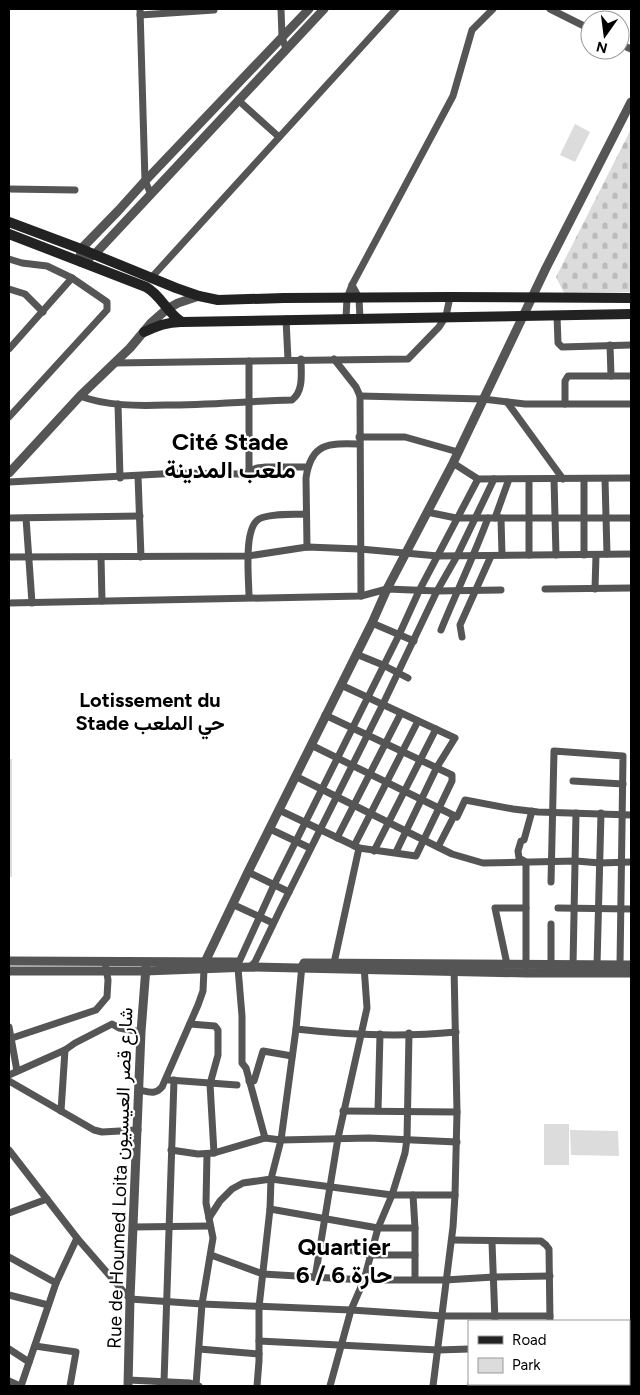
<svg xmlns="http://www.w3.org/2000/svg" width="640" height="1395" font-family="Figtree,Vazirmatn,sans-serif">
<defs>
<pattern id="cemetery-stones" width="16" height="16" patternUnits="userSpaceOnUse" patternTransform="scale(1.25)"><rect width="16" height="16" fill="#dcdcdc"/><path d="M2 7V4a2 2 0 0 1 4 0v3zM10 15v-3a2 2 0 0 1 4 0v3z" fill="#bbb"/></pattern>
</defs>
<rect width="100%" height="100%" fill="#fff"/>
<g fill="#dcdcdc">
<path d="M575,124l15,8 -15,30 -15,-7z"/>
<rect x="9" y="759" width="3" height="118"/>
<rect x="544" y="1124" width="25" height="41"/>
<path d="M570,1130l48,1 1,25 -48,-1z"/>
</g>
<path fill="url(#cemetery-stones)" d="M631,129v163l-67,1 -8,-16z"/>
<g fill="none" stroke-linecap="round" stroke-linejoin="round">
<g stroke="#555" stroke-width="7">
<path d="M140,9l5,172 6,13"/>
<path d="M281,9l1,28 4,12"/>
<path d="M550,9l40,20"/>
<path d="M140,15l74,-5"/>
<path d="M620,44l11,5"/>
<path d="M238,100l41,37"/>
<path d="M9,189l66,1"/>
<path d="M9,259l13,4 25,3 25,12 -63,71"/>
<path d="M151,278l245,-269"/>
<path d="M352,285l7,13 1,21"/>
<path d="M9,289l16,5 18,18"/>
<path d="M557,315l1,28 4,4 69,-2"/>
<path d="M286,319l2,41"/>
<path d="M346,319l1,-21 5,-13 101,-189 19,-66 21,-21"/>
<path d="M610,345l1,31"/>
<path d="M334,359l22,28 4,9 1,200"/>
<path d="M114,363l294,-4 31,-32 7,-11 4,-19"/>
<path d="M80,396c26,10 58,10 86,9 42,0 84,-4 126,-5 12,-9 9,-27 9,-41"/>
<path d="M360,396l123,3 42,5h106"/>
<path d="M507,402l56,77"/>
<path d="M118,404l2,74"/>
<path d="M565,404v-23l3,-5h63"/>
<path d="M9,417l98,-107v-8l-35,-24"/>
<path d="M359,437h46l53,15"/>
<path d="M453,463l25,16 153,-1"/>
<path d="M249,471v-110"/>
<path d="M138,476l3,81"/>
<path d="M529,479v76"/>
<path d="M554,479l2,76"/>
<path d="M584,479v76"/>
<path d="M605,479l2,75"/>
<path d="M9,482l171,-9 60,1 17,-6 9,-1h42"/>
<path d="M427,512l29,6h175"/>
<path d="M9,518l131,-2"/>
<path d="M26,518l6,85"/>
<path d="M495,518l14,-39"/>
<path d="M501,518l1,37"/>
<path d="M307,547l-1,-69c5,-35 22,-35 53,-34"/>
<path d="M9,557l239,-1 59,-9 53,2 78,7 193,-2"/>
<path d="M101,557l1,44"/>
<path d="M545,589l86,-1"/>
<path d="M595,589l1,-34"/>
<path d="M249,597c0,-17 -6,-69 10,-78 11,-6 35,-4 47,-5"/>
<path d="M9,603l352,-7 26,-7 50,2 64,-1"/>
<path d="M372,623l42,18"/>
<path d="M441,630c15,-37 33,-74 47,-112"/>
<path d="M462,637l-2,-12 31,-69"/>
<path d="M356,654l27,11 25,13"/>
<path d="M341,685l114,53 -18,29 -41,85"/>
<path d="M311,745l146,72 8,-17 48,9 25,3 93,3"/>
<path d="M295,776l157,78 31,9 93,-2 24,2 31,-1"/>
<path d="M573,781l50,3"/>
<path d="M279,810l80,38 57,8 36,-75v-6l-127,-60"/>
<path d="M270,829l40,19"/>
<path d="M337,838l64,-125"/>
<path d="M354,846l64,-125"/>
<path d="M438,847l16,-31"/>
<path d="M374,851l62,-122"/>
<path d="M248,872l41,20"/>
<path d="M551,882l3,-131 69,5 -3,209"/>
<path d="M232,904l41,19"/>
<path d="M558,908l73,1"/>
<path d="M239,962l35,-77 125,-250 20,-44 59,-112"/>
<path d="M334,963l25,-115"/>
<path d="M507,964l-12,-56h31"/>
<path d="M551,965v-41"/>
<path d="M573,965l3,-152"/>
<path d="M597,965l4,-152"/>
<path d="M250,967l5,-5 25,-52 103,-206 54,-113 20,-35 37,-77"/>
<path d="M238,968l4,48v47l4,5 19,70"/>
<path d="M526,968v-106l-7,-4 -1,-7 3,-10 3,-1 8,-29"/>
<path d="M190,1024l25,2 3,4v25l-8,29 4,69"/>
<path d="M9,1027l8,44"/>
<path d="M296,1029c52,6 108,8 160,3"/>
<path d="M9,1039l87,-29 11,-13 1,-17 -3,-18"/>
<path d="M9,1075l56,-25 10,-7 37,-19 7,4 22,4"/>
<path d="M169,1080l68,5"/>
<path d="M9,1081l85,49 8,2 36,-2"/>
<path d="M249,1081h5l9,-30 29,5"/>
<path d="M139,1090c10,2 16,5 23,-3l36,-82 5,-14 1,-22"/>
<path d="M61,1111l4,-61"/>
<path d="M343,1111l114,1"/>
<path d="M378,1111l2,-77"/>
<path d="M9,1150l68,88 53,61 72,5 149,6 91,6h108"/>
<path d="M171,1150l27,4 16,-1 51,-15 16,2 88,-2 88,4"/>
<path d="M413,1195l2,33v51"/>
<path d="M270,1209l108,19h37"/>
<path d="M9,1213l38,-14"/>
<path d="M209,1218l11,-17 12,-12 11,-6 28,-4 121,16h63"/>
<path d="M133,1227l77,-1"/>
<path d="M452,1240l89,1 5,4 3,4 1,72"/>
<path d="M492,1242l3,79"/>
<path d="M320,1244l52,11h43"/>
<path d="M211,1255l52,19 101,6h81l49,-3 56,-1"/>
<path d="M9,1257l47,26"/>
<path d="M315,1278l23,-140 29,-130 -3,-42"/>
<path d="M9,1295l39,10"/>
<path d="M259,1341l179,9 31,-1"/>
<path d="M35,1346l41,6 -6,34"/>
<path d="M9,1349l20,13"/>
<path d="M199,1349l60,5"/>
<path d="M128,1380l62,3 9,3"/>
<path d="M9,1381l11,5"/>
<path d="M164,1382l10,-302"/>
<path d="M196,1385l6,-81 11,-66 -7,-35 1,-49"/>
<path d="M21,1386l35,-103 21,-45"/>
<path d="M257,1386l2,-25v-54l11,-98 1,-30 10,-39 15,-111 6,-64"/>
<path d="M330,1386l21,-76 13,-30 14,-52 14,-33 13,-42 2,-14 2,-106"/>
<path d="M433,1386l20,-159 2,-32 2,-83 -3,-145"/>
<path d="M471,1386v-2"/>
<path d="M516,1386v-2"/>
<path d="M551,1386v-2"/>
</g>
<g stroke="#555" stroke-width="9">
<path d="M309,9l-164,172 -27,30 -37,38 -1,13 14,-7 230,-246"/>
<path d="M9,473l71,-77 50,-48 21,-25 16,-14 11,-6 21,-7"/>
<path d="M9,961l227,1"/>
<path d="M304,963l327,2"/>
<path d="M204,969l1,-7 43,-90 124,-249 15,-34 66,-126 93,-195 85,-166"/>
<path d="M9,971h136l105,-4 276,6h105"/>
<path d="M128,1386l2,-87 11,-267 5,-65"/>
</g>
<g stroke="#222" stroke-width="10">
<path d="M9,222l72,27 95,39 23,8 19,4 66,-2 166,-1 181,1"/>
<path d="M9,234l137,53c15,8 21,26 36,35l449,-8"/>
<path d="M144,332c13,-6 23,-10 37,-10"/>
</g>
</g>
<g text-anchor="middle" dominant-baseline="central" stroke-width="4.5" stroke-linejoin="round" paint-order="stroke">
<g font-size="19" fill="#000" stroke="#fff">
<text transform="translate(120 1178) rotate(-88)">Rue de Houmed Loita شارع قصر العيسيون</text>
</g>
<g font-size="20" font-weight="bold" fill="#000" stroke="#fff">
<text x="150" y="700">Lotissement du<tspan x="150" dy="23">Stade حي الملعب</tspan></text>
</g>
<g font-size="24" font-weight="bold" fill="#000" stroke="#fff">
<text x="230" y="441">Cité Stade<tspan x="230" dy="28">ملعب المدينة</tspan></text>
<text x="344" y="1246">Quartier<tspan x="344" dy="28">6 / حارة 6</tspan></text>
</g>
</g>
<rect width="640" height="1395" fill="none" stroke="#000000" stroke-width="20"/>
<rect x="468" y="1320" width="162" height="65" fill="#ffffff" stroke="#999999"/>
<rect x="478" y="1336" width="25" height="8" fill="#222222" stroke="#999999"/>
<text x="512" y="1345" font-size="15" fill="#000000">Road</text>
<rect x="478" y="1358" width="25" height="15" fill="#dcdcdc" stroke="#999999"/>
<text x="512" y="1370" font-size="15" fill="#000000">Park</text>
<g transform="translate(605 35) rotate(194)"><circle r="24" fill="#ffffff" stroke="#999999"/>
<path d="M0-4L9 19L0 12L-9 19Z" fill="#000000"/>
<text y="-8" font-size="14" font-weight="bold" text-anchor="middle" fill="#000000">N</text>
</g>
</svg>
